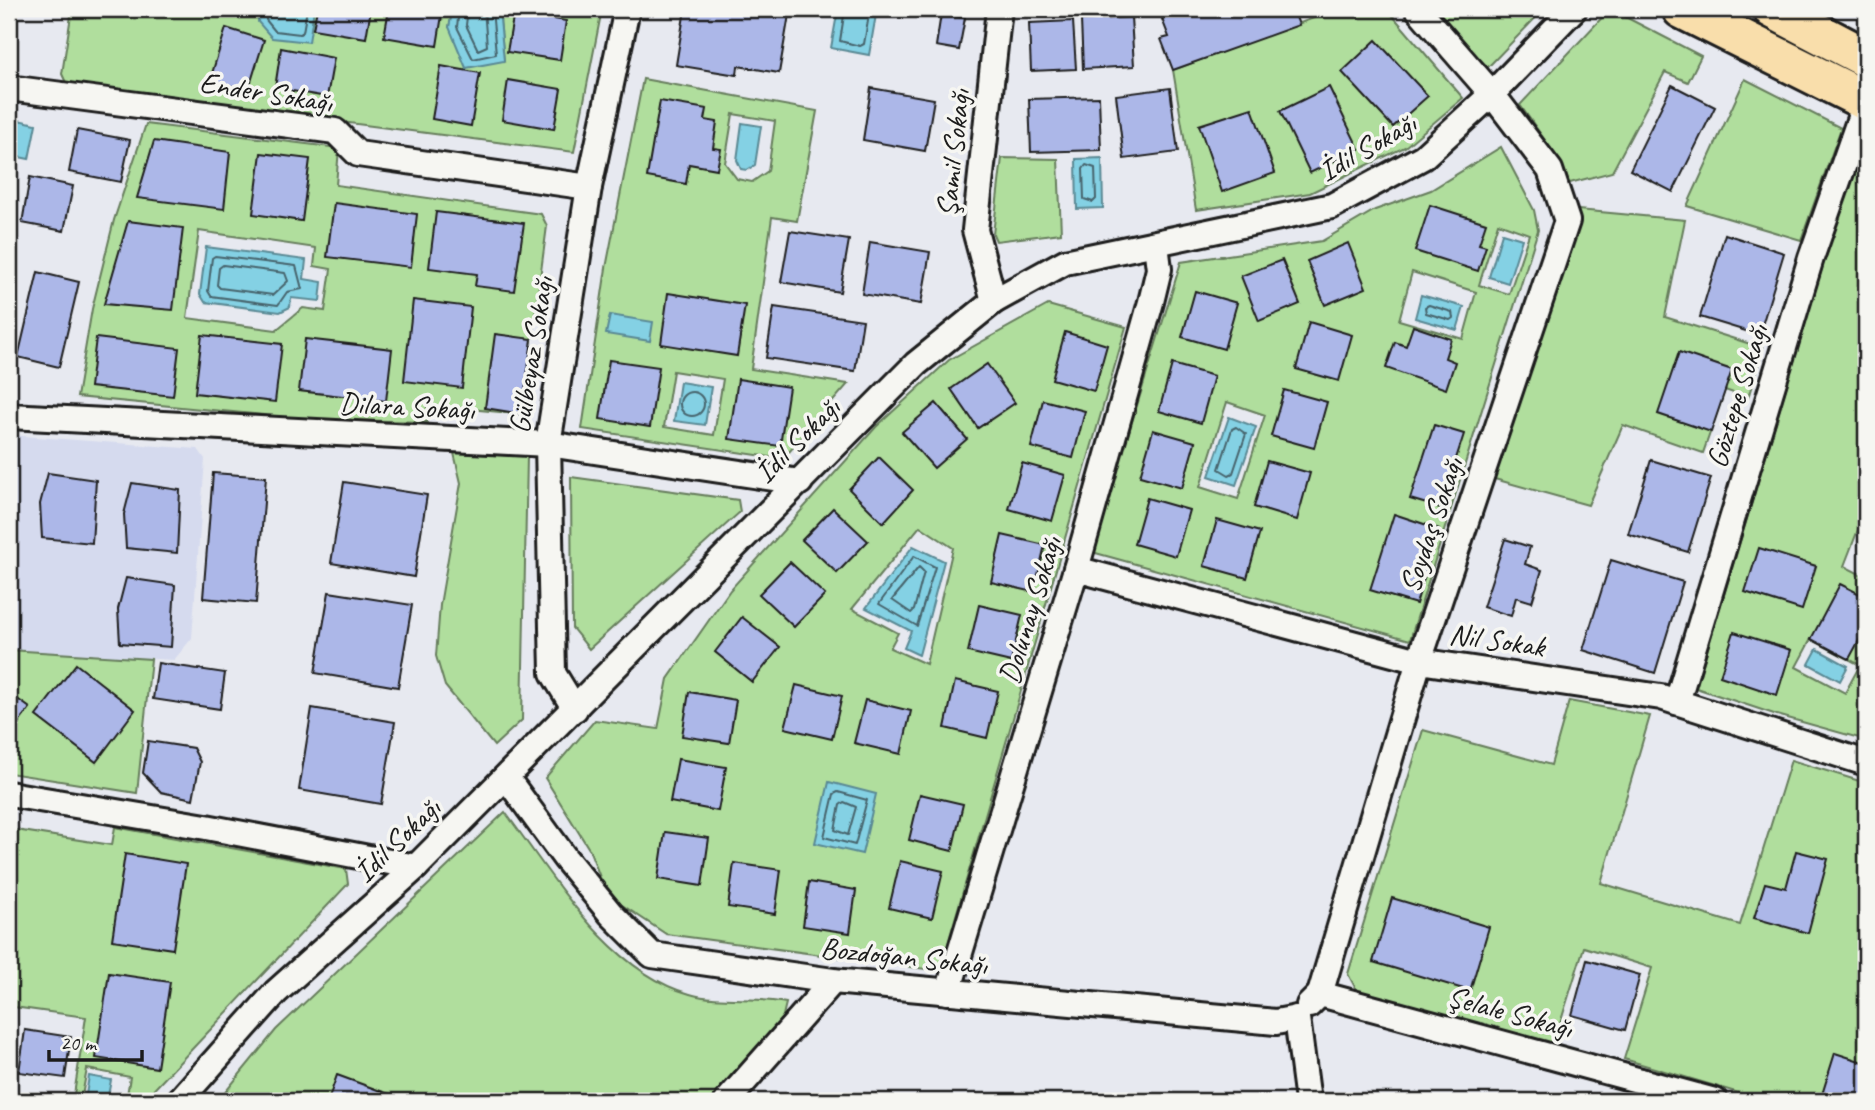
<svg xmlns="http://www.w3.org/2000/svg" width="1875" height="1110" font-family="Caveat,sans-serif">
<rect width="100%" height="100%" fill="#e7e9f0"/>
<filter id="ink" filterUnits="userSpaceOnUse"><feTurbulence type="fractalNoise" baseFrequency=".0143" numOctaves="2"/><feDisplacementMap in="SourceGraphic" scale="14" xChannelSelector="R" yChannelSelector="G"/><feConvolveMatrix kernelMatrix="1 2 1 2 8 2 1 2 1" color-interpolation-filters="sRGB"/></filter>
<g filter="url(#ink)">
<path fill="#d5daee" d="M9,435l189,14 7,10 -13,179 -18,22 -165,-10z"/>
<g fill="#b0de9d" stroke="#667d5c" stroke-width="2" fill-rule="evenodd">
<path d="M72,9h381l-4,18 55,34 -5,-52h103l-28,143 -506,-65 -6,-13z"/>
<path d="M1338,9h49l76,89 -58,49 -95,46 -114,17 -23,-140z"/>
<path d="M1427,9h117l-56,58z"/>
<path d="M1610,9l91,47 -13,26 -23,-10 -53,100 -46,12 -7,-24 -39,-55z"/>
<path d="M643,79l174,32 -20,110 -25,-4 -21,152 97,15 -65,75 -201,-30 24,-161zM733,114l42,7 -7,50 -16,11 -15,-3 -12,-16zM673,371l50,8 -9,56 -50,-8z"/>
<path d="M1745,79l96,49 -40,112 -114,-34z"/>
<path d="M146,124l193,24 -3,37 205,29 6,12 -25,188 -95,-9v17l-122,-3 -228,-22 15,-88 22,-89zM199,231l117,17 -2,18 17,3 -6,42 -22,-3 -27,22 -89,-12z"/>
<path d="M1865,141l1,368 -22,57 22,11v163l-89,-25 -81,-27 127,-423zM1811,639l49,26 -15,28 -49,-26z"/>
<path d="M1501,147l33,63 4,20 -128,410 -318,-88 89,-290 141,-21 53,-31 56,-20zM1498,223l31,11 -20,60 -30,-9zM1412,272l64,20 -13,47 -64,-19zM1227,402l38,13 -27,84 -38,-12z"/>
<path d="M1002,158l56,1 3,74 -65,8 -3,-7z"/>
<path d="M1578,210l107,10 -20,97 98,31 -15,50 -23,-8 -22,63 -80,-28 -35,80 -97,-27 63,-177 24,-76z"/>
<path d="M1048,305l78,22 -186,644 -274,-37 -59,-39 -18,-46 -44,-71 50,-58 63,9 10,-50 62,-89 146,-163 73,-67zM920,526l33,22 -27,116 -36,-16 8,-15 -46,-24z"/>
<path d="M454,453l73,3 -5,264 -28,26 -49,-60 -9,-30 4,-51 21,-122z"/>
<path d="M571,477l167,23 2,12 -151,137 -17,-21z"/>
<path d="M9,650l142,9 -14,134 -128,-20z"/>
<path d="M1569,701l81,15 -49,167 139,42 51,-165 75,23v318h-100l-142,-42 28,-91 -68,-21 -30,96 -25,-1 -170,-47 -11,-21 75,-244 128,35z"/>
<path d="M505,812c48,64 103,159 185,182 30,9 65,2 96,9l-5,21 -71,77h-492l58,-71z"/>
<path d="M115,827l231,42 2,15 -205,217h-17l4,-24 -43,-8 -6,32h-8l13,-84 -73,-10 -4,31v-209l103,16z"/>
</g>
<g fill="#84d1e4" stroke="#5a8994" stroke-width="2">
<path d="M259,9h55l-5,33 -37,-4 -14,-16z"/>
<path d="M453,9h46l5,52 -38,7 -17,-41z"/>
<path d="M838,9h39l-8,46 -38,-7z"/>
<path d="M9,118l27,6 -7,35 -20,-4z"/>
<path d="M742,123l19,3 -6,39 -8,5 -6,-1 -4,-9z"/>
<path d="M1102,158l1,50 -26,1 -1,-50z"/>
<path d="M1502,233l20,6 -14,44 -19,-6z"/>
<path d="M206,247l100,13 -2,19 18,3 -2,19 -29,-3 -1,9 -10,5 -75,-10 -5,-8z"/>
<path d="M1421,295l43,12 -7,23 -42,-12z"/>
<path d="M610,315l43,7 -3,19 -44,-7z"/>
<path d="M680,382l31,5 -6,38 -31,-4z"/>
<path d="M1229,417l27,10 -20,58 -27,-9z"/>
<path d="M913,546l31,15 -25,94 -15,-7 7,-17 -45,-23z"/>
<path d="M1817,649l31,17 -8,15 -31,-17z"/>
<path d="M829,782l47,12 -14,60 -47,-11z"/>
<path d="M89,1076l22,4 -4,21h-22z"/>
</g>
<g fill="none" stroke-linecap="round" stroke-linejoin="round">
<g stroke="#46646c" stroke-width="2">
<path d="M266,9v11l9,11 25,3 3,-2 4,-23"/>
<path d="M459,9l-2,18 16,32 23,-5 -4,-45"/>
<path d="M468,9l-2,16 12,25 9,-4 -3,-37"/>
<path d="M845,9l-5,32 20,5 4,-2 6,-35"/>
<path d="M1086,165l9,3 1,31 -3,3 -9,-3 -1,-30z"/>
<path d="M215,256l81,10 6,23 -15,3 -9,13 -67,-9 -3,-5 4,-33z"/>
<path d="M223,265l62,8 3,8 -15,14 -53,-7 -3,-3 2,-17z"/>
<path d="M1429,305l23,7 1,6 -3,2 -24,-7 -1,-6z"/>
<circle cx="692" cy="404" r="12"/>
<path d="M1236,427l10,7 -13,39 -4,2 -10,-6 13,-40z"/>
<path d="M914,556l21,11 -18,59 -38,-22z"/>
<path d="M919,567l5,5 -10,38 -3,3 -19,-13z"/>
<path d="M838,792l29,8 -12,45 -31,-8 10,-43z"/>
<path d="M844,802l12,5 -8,28 -13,-5 5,-25z"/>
</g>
</g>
<g fill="#acb7e8" stroke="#1c1c1c" stroke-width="2">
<path d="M196,9h53v4l-53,-1z"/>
<path d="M317,9h54l-5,29 -53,-9z"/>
<path d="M389,9h54l-6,37 -53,-9z"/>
<path d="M685,9h105l-11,64 -41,-7 -1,9 -61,-10z"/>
<path d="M1190,9h103l6,16 -126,45 -12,-31 8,-2 -7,-18z"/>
<path d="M514,12l52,9 -6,39 -53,-8z"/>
<path d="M941,14l24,4 -6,32 -23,-4z"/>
<path d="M1131,17l3,49 -51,3 -2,-49z"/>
<path d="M1073,21l3,48 -45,2 -2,-48z"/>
<path d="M226,28l38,12 -16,51 -38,-11z"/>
<path d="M1376,40l52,56 -35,31 -51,-55z"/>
<path d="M281,48l53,10 -7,39 -52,-9z"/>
<path d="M441,66l39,7 -9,53 -39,-7z"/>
<path d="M508,80l53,9 -7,40 -52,-9z"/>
<path d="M1672,85l43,22 -42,85 -43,-22z"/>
<path d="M1329,87l30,62 -49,24 -30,-62z"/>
<path d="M871,88l63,11 -9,52 -62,-11z"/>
<path d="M1170,88l8,64 -54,7 -8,-64z"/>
<path d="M1099,97l2,53 -70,2 -2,-53z"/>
<path d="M660,101l47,8 -2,11 12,2 -4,26 8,1 -4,20 -28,-5 -3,20 -39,-7z"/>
<path d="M1252,108l23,65 -53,19 -23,-67z"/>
<path d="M77,130l53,10 -9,42 -52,-10z"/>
<path d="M154,141l76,11 -6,57 -87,-11z"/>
<path d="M261,153l49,6 -8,62 -49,-7z"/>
<path d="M30,177l43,9 -9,45 -42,-8z"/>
<path d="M334,203l83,11 -6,53 -84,-10z"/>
<path d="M1430,205l56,18 -7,21 7,2 -8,25 -63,-20z"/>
<path d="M436,212l88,11 -10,68 -39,-5 2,-12 -48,-6z"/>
<path d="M128,221l55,7 -10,82 -69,-6z"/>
<path d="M790,231l59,9 -9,52 -59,-10z"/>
<path d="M1725,234l59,19 -25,82 -59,-18z"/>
<path d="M870,242l60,10 -9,52 -59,-10z"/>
<path d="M1348,243l18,45 -41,17 -18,-44z"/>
<path d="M1282,260l18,44 -41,17 -18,-45z"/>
<path d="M38,272l41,10 -20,85 -41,-10z"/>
<path d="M1195,291l42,12 -13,46 -42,-12z"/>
<path d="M668,293l77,12 -8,51 -76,-12z"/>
<path d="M413,300l58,7 -9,81 -58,-7z"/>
<path d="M774,307l89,13 -8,51 -89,-13z"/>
<path d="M1309,322l43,13 -13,46 -43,-12z"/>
<path d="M1413,326l38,13 -6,19 10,4 -9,27 -60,-21 9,-26 11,4z"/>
<path d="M1065,332l42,13 -13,46 -42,-12z"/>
<path d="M495,334l37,5 -10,75 -37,-6z"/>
<path d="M202,335l80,9 -7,58 -80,-9z"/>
<path d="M96,338l83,10 -6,48 -83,-9z"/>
<path d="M305,339l87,10 -6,52 -87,-10z"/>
<path d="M1679,352l53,18 -21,62 -53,-18z"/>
<path d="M609,360l50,7 -9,60 -50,-8z"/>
<path d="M987,364l28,39 -37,25 -27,-39z"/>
<path d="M1172,364l42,12 -13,47 -42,-12z"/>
<path d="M738,379l51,8 -9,59 -51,-7z"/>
<path d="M1284,390l43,12 -13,46 -43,-12z"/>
<path d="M1043,400l42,11 -12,47 -42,-11z"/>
<path d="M936,403l31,36 -33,29 -32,-36z"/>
<path d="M1434,425l30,9 -24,74 -30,-9z"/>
<path d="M1153,430l42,12 -13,46 -42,-12z"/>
<path d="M879,457l34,33 -30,33 -34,-34z"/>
<path d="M1651,460l60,18 -23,74 -60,-18z"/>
<path d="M1267,461l43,12 -13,47 -43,-13z"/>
<path d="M1022,463l43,12 -13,46 -43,-12z"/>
<path d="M48,473l48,7 -4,63 -50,-5 -2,-34z"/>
<path d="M213,473l53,4 -10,126 -53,-5z"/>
<path d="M344,482l83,13 -13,82 -83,-14z"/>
<path d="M132,483l48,7 -3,63 -51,-5 -2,-34z"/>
<path d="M1147,498l42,12 -13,46 -42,-12z"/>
<path d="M833,508l35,33 -31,32 -35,-33z"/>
<path d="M1394,514l45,15 -23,75 -46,-14z"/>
<path d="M1217,520l43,12 -13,46 -43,-12z"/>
<path d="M1002,535l43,10 -11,47 -43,-10z"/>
<path d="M1505,539l25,8 -5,17 17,6 -10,32 -16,-5 -5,19 -28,-9z"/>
<path d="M1759,548l57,18 -14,44 -57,-18z"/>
<path d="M1611,560l72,22 -28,91 -72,-23z"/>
<path d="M790,562l35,33 -31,32 -35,-33z"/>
<path d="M126,578l49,7 -4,62 -51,-4 -2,-34z"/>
<path d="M1840,584l26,13v43l-5,-3 -12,22 -38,-20z"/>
<path d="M329,592l83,13 -14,82 -83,-14z"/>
<path d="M979,605l43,10 -11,47 -43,-10z"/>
<path d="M742,617l38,30 -28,35 -37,-30z"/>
<path d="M1734,632l57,18 -14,45 -57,-19z"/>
<path d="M158,663l67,10 -5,36 -67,-10z"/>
<path d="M76,664l59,46 -39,52 -60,-46z"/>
<path d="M955,681l43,10 -11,47 -42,-10z"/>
<path d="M796,685l46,11 -10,43 -47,-11z"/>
<path d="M689,692l47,8 -7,43 -47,-7z"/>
<path d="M9,693l21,15 -21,28z"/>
<path d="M865,700l46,11 -10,43 -47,-11z"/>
<path d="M312,708l83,14 -14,82 -82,-14z"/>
<path d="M148,741l45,7 7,14 -7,37 -32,-7 -18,-19z"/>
<path d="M678,759l48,8 -8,44 -48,-9z"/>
<path d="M920,794l43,10 -11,47 -43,-11z"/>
<path d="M665,832l44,6 -7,48 -44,-7z"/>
<path d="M1796,851l32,8 -20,74 -54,-15 11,-35 21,5z"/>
<path d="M125,854l61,10 -13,85 -61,-9z"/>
<path d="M900,861l43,10 -11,47 -43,-10z"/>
<path d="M734,863l47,7 -6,44 -47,-7z"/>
<path d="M809,882l47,8 -6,43 -47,-7z"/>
<path d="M1392,898l97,29 -19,64 -97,-29z"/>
<path d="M1587,960l53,15 -15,55 -53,-15z"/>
<path d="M109,973l61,9 -13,86 -61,-10z"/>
<path d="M25,1030l46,7 -6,41 -46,-6z"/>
<path d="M1835,1053l31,10v38h-46z"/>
<path d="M337,1075l68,25 -1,1h-76z"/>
</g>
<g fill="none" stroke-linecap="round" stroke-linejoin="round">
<g stroke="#1c1c1c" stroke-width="30">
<g id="minor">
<path d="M9,88l326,43 23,23 231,33"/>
<path d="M994,301l-19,-71 24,-221"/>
<path d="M9,416l539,28 252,38"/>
<path d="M1076,569l343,92 242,36 205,66"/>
<path d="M1677,702l134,-444 49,-140 6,-7"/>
<path d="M575,709l-22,-36 -5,-229 41,-257 38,-178"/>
<path d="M506,777l59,81 46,56 41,41 181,26 443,41 21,-4"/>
<path d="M9,794l197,33 210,40"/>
<path d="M948,992l128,-423 75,-267 8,-33 -3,-25"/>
<path d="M1320,994l99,-333 148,-440 -17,-51 -58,-76 -74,-85"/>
<path d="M1309,1005l11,-11 395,107"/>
<path d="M1297,1018l11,83"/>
<path d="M179,1101l97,-109 140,-125 500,-503 78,-63 71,-39 267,-56 91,-49 69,-63 82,-85"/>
<path d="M727,1101l106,-120"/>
</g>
</g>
<g stroke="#1c1c1c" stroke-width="44">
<g id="primary">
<path d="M1682,9l184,92"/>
<path d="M1773,9l93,49"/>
</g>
</g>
<use href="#minor" stroke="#f6f6f2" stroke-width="24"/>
<use href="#primary" stroke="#f9deab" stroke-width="38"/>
</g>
</g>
<g text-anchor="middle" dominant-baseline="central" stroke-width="7" stroke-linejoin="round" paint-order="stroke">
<g font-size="30" fill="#1c1c1c" stroke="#f6f6f2">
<text transform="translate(266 92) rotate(9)">Ender Sokağı</text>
<text transform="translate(1367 147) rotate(-30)">İdil Sokağı</text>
<text transform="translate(953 153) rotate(-84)">Şamil Sokağı</text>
<text transform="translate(531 355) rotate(-81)">Gülbeyaz Sokağı</text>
<text transform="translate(1737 396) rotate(-73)">Göztepe Sokağı</text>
<text transform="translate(407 406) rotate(3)">Dilara Sokağı</text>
<text transform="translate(797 440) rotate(-45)">İdil Sokağı</text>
<text transform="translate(1431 525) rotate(-71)">Soydaş Sokağı</text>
<text transform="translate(1030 610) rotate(-73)">Dolunay Sokağı</text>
<text transform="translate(1497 640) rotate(8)">Nil Sokak</text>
<text transform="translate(397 840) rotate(-44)">İdil Sokağı</text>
<text transform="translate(904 956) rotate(6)">Bozdoğan Sokağı</text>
<text transform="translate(1510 1012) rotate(15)">Şelale Sokağı</text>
</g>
</g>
<rect width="1875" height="1110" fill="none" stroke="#f6f6f2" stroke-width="35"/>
<rect x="18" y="18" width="1840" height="1075" fill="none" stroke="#1c1c1c" stroke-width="2.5" filter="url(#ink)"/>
<path d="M49 1050v10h93v-10" fill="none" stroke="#1c1c1c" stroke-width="3.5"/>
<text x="60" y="1050" font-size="21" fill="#1c1c1c" stroke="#f6f6f2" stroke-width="5" paint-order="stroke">20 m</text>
</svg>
